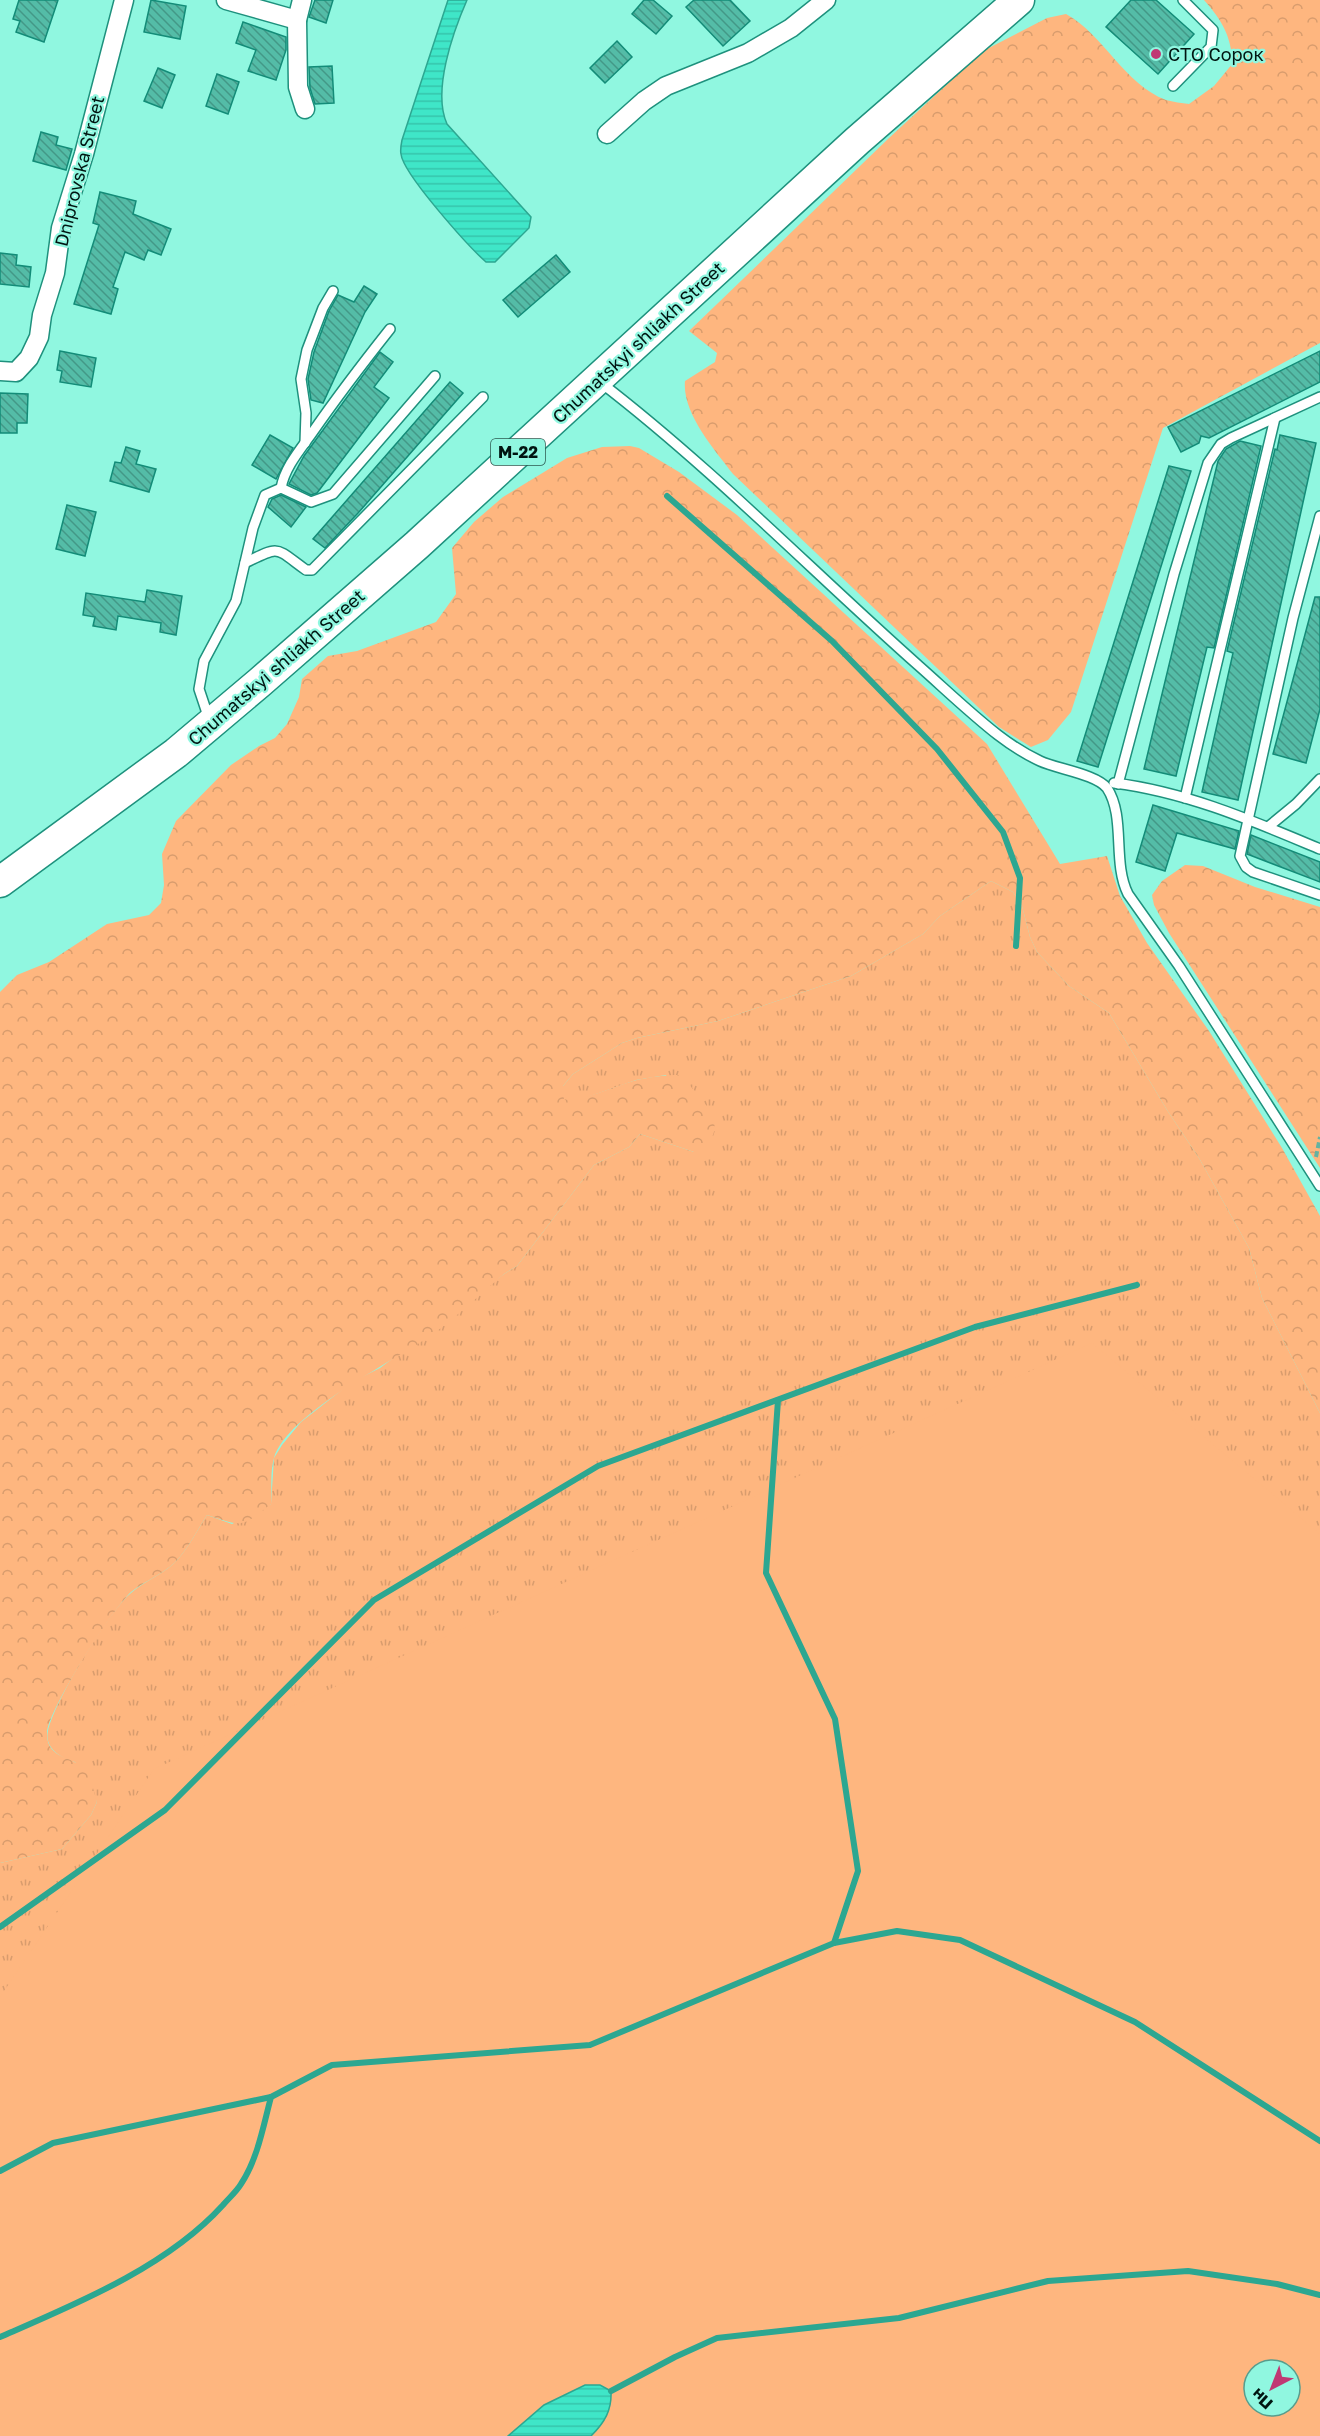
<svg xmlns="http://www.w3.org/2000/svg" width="1320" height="2436" font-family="'Golos Text',sans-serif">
<defs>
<pattern id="grass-tufts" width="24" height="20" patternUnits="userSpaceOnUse" patternTransform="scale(1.5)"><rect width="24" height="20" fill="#feb67f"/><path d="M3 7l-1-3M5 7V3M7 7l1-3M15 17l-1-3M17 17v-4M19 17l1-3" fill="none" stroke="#d89c6d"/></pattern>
<pattern id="forest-crowns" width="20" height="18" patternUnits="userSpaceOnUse" patternTransform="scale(1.5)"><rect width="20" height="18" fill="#feb67f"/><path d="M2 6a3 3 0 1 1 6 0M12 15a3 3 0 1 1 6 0" fill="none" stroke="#d89c6d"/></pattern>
<pattern id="water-rules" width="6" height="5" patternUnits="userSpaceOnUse" patternTransform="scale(1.5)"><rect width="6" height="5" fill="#3fe6c8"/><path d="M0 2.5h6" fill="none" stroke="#36c4ab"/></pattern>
<pattern id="building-back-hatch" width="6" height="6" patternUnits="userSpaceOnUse" patternTransform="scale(1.5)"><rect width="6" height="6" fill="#54bca7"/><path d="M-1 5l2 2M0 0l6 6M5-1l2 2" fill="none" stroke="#439887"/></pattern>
</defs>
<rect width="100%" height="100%" fill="#90f7e0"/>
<path fill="url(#grass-tufts)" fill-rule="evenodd" d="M991,881l22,11 9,14 8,31 7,15 32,34 40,27 58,97 32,48 50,90 13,50 58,115v1023h-1320v-573l62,-14 29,-34 6,-13 -22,-40c-14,-4 -31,-14 -27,-31 6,-29 60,-119 83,-138 14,-13 36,-20 48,-35 11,-13 19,-29 28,-43l25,9 39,-20 3,-46 8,-13 19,-23 51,-40 28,-14 124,-94 13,-8 77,-101 35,-18 11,-13 54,18 -28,-77 -30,5 -57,20h-16v-14l10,-12 49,-31 15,-5 81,-17 133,-45 72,-42 17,-18zM1254,2370h36v36h-36z"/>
<g fill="url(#forest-crowns)">
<path d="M1204,0h116v343l-157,85 -92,284 -23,28 -17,7 -32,-20 -266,-253c-19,-25 -51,-61 -48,-93l30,-19 2,-9 -28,-22 200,-193 94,-87 64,-33 19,-4c38,21 58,70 100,86 7,2 16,3 23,4l25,-18 19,-23c-3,-29 -10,-41 -29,-63z"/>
<path d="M630,446l9,2 40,24 58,43 250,229 73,120 47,-8 13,40 27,47 62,88 73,117 38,68v197l-58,-115 -13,-50 -50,-90 -32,-48 -58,-97 -40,-27 -32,-34 -7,-15 -8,-31 -9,-14 -22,-11 -51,35 -17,18 -72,42 -133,45 -81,17 -15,5 -49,31 -10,12 1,14c24,-1 46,-12 69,-19 15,-4 33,-6 48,-6 20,25 57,55 13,77l-54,-18 -11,13 -35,18 -77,101 -13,8c-24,20 -48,44 -74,62 -38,26 -143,78 -156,122 -4,14 -2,32 -3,46 -30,24 -28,23 -64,11 -9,14 -17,30 -28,43 -11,14 -33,22 -48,34 -18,16 -83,118 -84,141 -1,28 29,22 39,39 6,8 8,21 11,30l-6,13 -29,34 -62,14v-871l17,-17 32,-13 58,-38 42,-9 12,-12 3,-18 -2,-31 14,-33 55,-56 28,-19 16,-8 12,-14 12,-27 3,-18 26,-23 29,-5 79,-29 20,-28 -4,-46 22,-26 29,-25 64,-39 35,-11z"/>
<path d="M1185,865l18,1 52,21 65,20v261l-151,-235 -15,-28 -2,-10 10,-14z"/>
</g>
<path fill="#feb67f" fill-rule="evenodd" d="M1092,1343l228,191v902h-1320v-439l154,-228zM1254,2370h36v36h-36z"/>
<g fill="url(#water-rules)" stroke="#2ca791" stroke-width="1.5">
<path d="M448,0h19c-14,32 -35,91 -20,124l84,93 -2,11 -34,34h-9c-17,-15 -83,-88 -85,-108 -1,-4 0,-9 1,-14z"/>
<path d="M585,2385h15l11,6c1,19 -6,31 -20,45h-83l36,-31z"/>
</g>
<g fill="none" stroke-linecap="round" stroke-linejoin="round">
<g stroke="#2ca791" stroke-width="6">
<path d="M667,496l165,145 105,108 66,83 17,46 -4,68"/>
<path d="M778,1400l-12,173 69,146 23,152 -24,72"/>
<path d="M0,1927l165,-117 209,-210 224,-134 377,-139 162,-42"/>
<path d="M0,2171l53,-28 218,-46"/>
<path d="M0,2337c76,-33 167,-70 223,-132 6,-7 14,-14 18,-21 17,-26 22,-57 30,-87l61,-32 258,-20 244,-102 63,-12 63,9 175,82 185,119"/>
<path d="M611,2391l64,-34 42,-19 182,-20 149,-37 140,-10 89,13 43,11"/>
</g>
</g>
<g fill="url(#building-back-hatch)" stroke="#138c78" stroke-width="1.5">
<path d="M19,0h39l-14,42 -28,-10 4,-11 -7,-2z"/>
<path d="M151,0l35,6 -6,33 -36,-7z"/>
<path d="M315,0h18l-7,23 -17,-6z"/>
<path d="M644,0h9l19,16 -16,18 -24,-20z"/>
<path d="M694,0h36l20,21 -27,25 -37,-39z"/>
<path d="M1131,0h25l38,34 -36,40 -52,-47z"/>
<path d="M243,22l43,15v13l-10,30 -28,-9 8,-21 -20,-7z"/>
<path d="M617,41l15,16 -27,26 -15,-15z"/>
<path d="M332,66l2,37 -19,1 -5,-16 -1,-21z"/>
<path d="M158,68l17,7 -13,33 -18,-7z"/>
<path d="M217,74l22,8 -11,32 -22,-8z"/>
<path d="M41,132l17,5 -2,8 16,4 -6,21 -33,-9z"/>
<path d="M100,192l36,9 -3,13 38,15 -10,26 -13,-5 -4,10 -19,-8 -12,35 5,2 -7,25 -37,-10 25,-79 -6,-2z"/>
<path d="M0,253l17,2 -1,10 15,2 -2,20 -29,-3z"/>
<path d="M556,255l14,17 -52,45 -15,-17z"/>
<path d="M364,286l13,8 -12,18 -42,91 -12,-3 -3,-21 6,-27 15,-41 9,-16 16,7z"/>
<path d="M60,351l36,7 -5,29 -31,-5 2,-11 -5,-1z"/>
<path d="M1320,351v31l-111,56 -8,-2 -2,7 -18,9 -13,-25z"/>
<path d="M380,352l13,10 -19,25 15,11 -72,95 -6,2 -22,-11 15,-28z"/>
<path d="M450,382l13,11 -104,119 -34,36 -12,-9z"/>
<path d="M0,393l28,1 -1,29h-10v10h-17z"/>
<path d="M270,435l23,13 -17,31 -24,-14z"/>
<path d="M1280,435l36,8 -78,357 -36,-8 31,-139 -6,-2 48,-202 2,1z"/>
<path d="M1240,441l21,5 -47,202 -7,-1 -31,129 -32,-7 74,-308 8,-12z"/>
<path d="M126,447l14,4 -4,13 20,5 -7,23 -39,-11 5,-19 6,1z"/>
<path d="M1169,466l22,5 -93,296 -21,-6z"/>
<path d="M281,495l25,12 -15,20 -23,-20 4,-8z"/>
<path d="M67,505l29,7 -11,44 -29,-7z"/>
<path d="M147,590l35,6 -6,39 -16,-3 1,-9 -43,-7 -2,14 -23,-4 2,-9 -12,-2 3,-22 59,9z"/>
<path d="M1315,597h5v112l-14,54 -33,-9z"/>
<path d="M1153,805l86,26 -4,18 -58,-16 -12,38 -29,-9z"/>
<path d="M1251,835l69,27v20l-73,-28z"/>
</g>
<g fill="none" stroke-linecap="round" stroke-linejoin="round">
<g stroke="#1e917d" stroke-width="12">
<g id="service">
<path d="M1173,86l38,-39 2,-17 -30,-30"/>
<path d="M600,382c113,87 213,190 319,284 26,23 52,48 79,69 13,10 27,19 42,26 17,8 56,13 67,27 19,29 5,74 21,106l51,72 141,220"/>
<path d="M305,443l1,-30 -5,-34 6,-29 16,-42 10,-17"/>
<path d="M281,488c4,-21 19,-38 31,-55 25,-36 51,-70 78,-104"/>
<path d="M1320,516l-27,102 -53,238 6,11 7,5 67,23"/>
<path d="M245,563c36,-18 29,-16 61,7h6l171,-173"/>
<path d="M209,719l-10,-30 5,-28 32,-60 17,-73 12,-33 16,-7 30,14 22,-8 102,-118"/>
<path d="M1114,783c73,9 139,38 206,66"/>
<path d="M1118,784l56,-210 34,-111 13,-19 10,-6 89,-41"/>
<path d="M1185,798l90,-380"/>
<path d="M1268,827l28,-23 24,-25"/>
</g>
</g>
<g stroke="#1e917d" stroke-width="21">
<g id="minor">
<path d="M226,0l71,20 1,67 7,22"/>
<path d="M297,20l5,-20"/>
<path d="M607,134l37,-33 22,-15 82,-33 43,-25 35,-28"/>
<path d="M0,371l16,1 13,-14 10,-21 3,-22 13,-42 6,-45 23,-74 40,-154"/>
</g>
</g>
<g stroke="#1e917d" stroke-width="33">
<path id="trunk" d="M0,882l176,-129 83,-70 158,-138 440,-404 162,-141"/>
</g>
<path stroke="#64b2a1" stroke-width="4" stroke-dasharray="6 3" stroke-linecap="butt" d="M1316,1157l4,-20"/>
<use href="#service" stroke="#fff" stroke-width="9"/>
<use href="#minor" stroke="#fff" stroke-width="18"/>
<use href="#trunk" stroke="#fff" stroke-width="30"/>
</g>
<circle fill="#c03874" stroke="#90f7e0" stroke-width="2" cx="1156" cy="54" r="6"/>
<g text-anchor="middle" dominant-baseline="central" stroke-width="4.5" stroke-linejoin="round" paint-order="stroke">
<rect fill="#90f7e0" stroke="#2c594f" stroke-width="1.5" x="491" y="439" width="54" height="26" rx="4.5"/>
<g font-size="16" font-weight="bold" fill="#011511">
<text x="518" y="452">М-22</text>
</g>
<g font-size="18" fill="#011511" stroke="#90f7e0" text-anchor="start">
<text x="1168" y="54">СТО Сорок</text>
</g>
<g font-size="18" fill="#011511" stroke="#90f7e0">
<text transform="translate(79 171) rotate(-76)">Dniprovska Street</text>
<text transform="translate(638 342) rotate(-43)">Chumatskyi shliakh Street</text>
<text transform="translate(276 667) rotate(-41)">Chumatskyi shliakh Street</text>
</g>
</g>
<g transform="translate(1272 2388) rotate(222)"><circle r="28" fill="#90f7e0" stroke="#579d8d" stroke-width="1.5"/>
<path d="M0-4.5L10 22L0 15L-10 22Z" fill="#c03874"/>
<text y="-9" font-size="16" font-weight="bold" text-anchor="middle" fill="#011511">Пн</text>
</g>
</svg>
